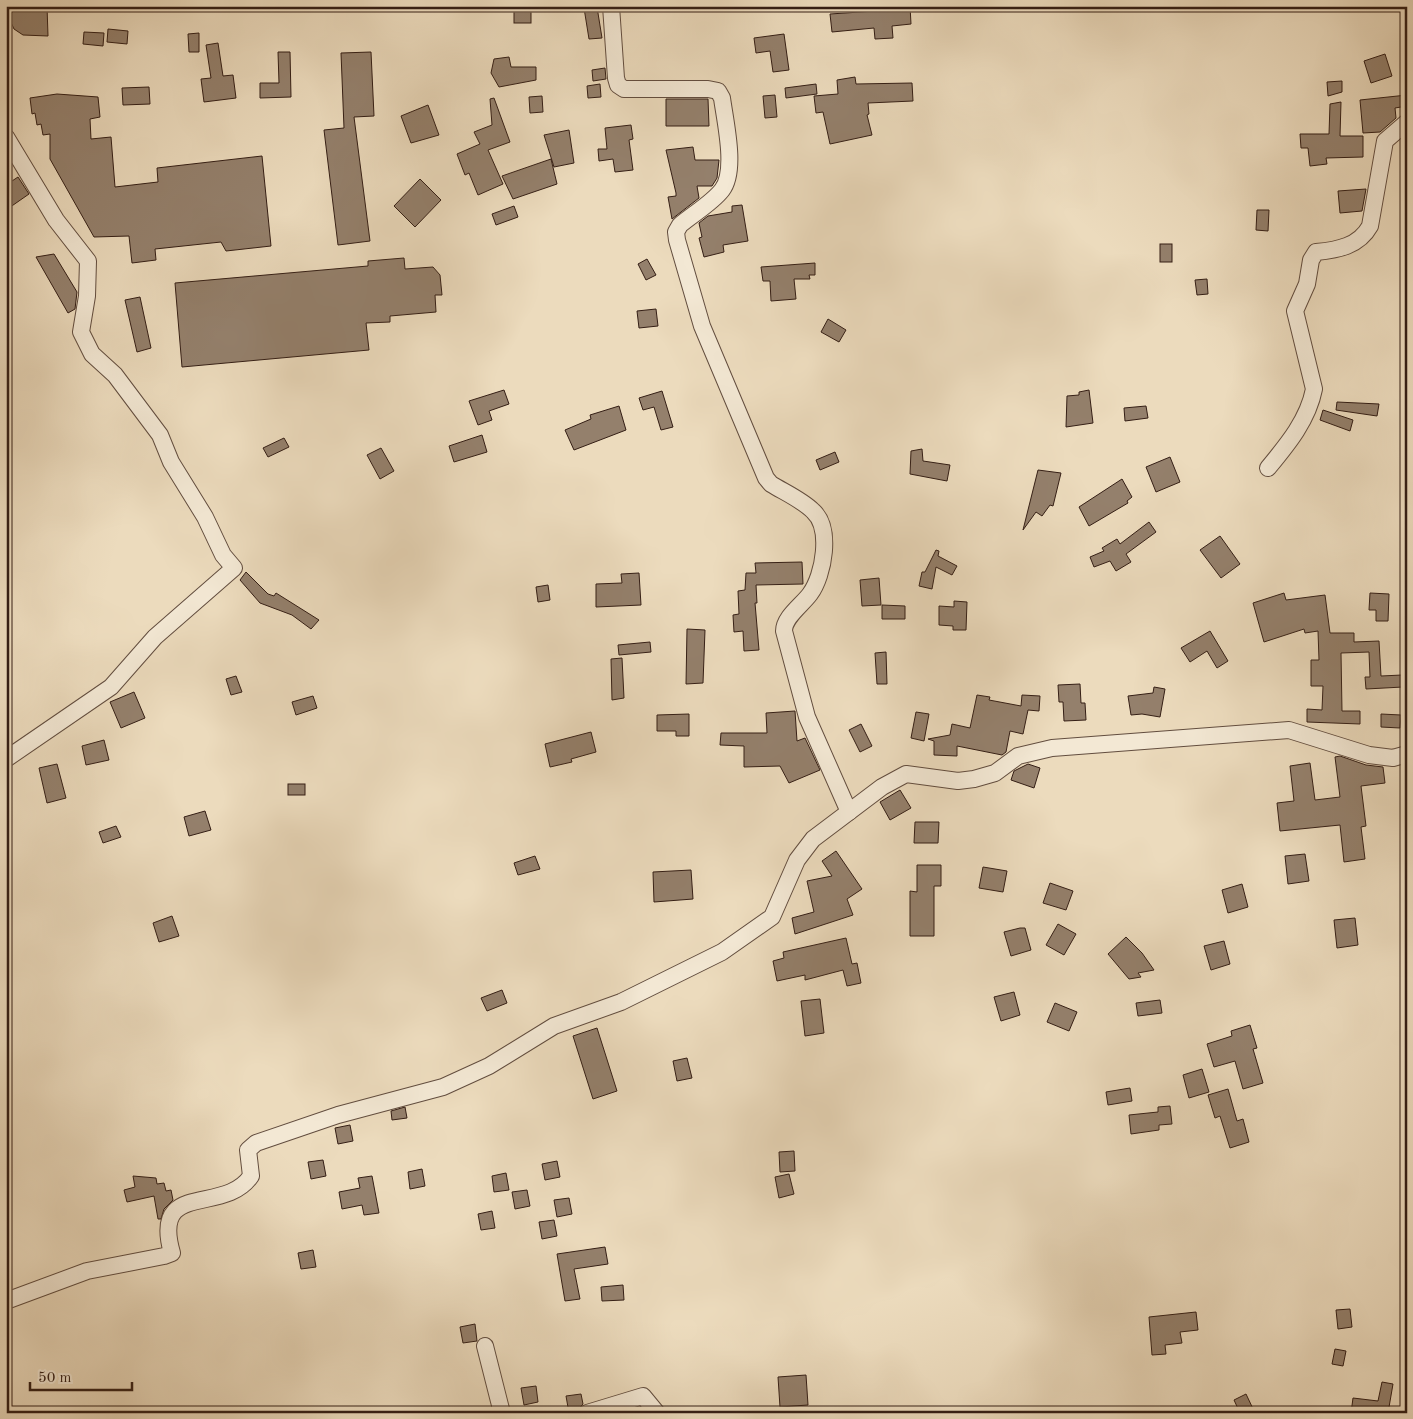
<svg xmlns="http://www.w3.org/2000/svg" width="1413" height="1419" font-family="'Old Standard TT',serif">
<rect width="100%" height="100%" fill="#ecdbbd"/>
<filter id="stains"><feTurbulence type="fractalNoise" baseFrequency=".004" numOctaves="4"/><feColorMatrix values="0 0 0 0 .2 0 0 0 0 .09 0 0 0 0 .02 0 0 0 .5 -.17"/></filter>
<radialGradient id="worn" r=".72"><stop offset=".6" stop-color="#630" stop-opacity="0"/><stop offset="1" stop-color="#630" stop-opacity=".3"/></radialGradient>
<g fill="#94806c" stroke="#341e15">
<path d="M9,6h38l1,30 -25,-1 -9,-6 -6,-13z"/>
<rect x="514" y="6" width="17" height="17"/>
<path d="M874,6h36l1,18 -19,2 1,12 -18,1 -1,-11 -42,4 -2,-18 45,-3z"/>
<path d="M597,7l5,31 -13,1 -5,-31z"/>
<path d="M108,29l20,2 -1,13 -20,-2z"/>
<path d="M84,32l20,1 -1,13 -20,-2z"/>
<path d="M199,33v19h-10l-1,-18z"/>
<path d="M784,34l5,36 -16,2 -3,-21 -14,2 -2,-15z"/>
<path d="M218,43l5,33 10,-1 3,23 -32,4 -3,-23 10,-1 -5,-33z"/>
<path d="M278,52h12l1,45 -31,1v-15h19z"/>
<path d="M371,52l3,64 -20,1 16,124 -32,4 -14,-115 20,-2 -3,-75z"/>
<path d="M1385,54l7,22 -21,7 -7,-22z"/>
<path d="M509,57l2,10h25v13l-37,7 -8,-14 3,-14z"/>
<path d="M605,68l1,11 -13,2 -1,-11z"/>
<path d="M855,77l1,7 56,-1 1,18 -45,2 1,11 -2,1 5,20 -42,9 -7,-32 -7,1 -2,-17 24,-2 -1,-14z"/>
<path d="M1342,81v11l-14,4 -1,-14z"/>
<path d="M600,84l1,13 -13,1 -1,-12z"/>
<path d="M816,84l1,10 -31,4 -1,-10z"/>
<path d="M149,87l1,17 -27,1 -1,-17z"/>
<path d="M57,94l41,3 2,20 -10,2 1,20 20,-2 4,50 43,-5 -1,-14 105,-12 9,90 -45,5 -5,-9 -66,7 1,11 -24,3 -3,-27 -35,1 -44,-78v-25l-7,1 -2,-11 -4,1 -2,-12 -3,1 -2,-16z"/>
<path d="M775,95l2,22 -12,1 -2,-22z"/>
<path d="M1407,95v11l-12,2 1,10 -16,14 -17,1 -3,-33z"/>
<path d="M542,96l1,16 -13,1 -1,-16z"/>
<path d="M494,98l16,44 -22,8 15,34 -25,11 -9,-22 -4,2 -8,-21 23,-10 -6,-12 18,-7 -2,-26z"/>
<path d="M666,99h42l1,27h-43z"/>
<path d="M1341,102l-1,34h23v21l-37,1 1,6 -17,2 -2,-18h-7l-1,-14h29l1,-30z"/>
<path d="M428,105l11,30 -28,8 -10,-27z"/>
<path d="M631,125l2,14 -4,1 4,30 -18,2 -2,-13 -14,2 -1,-12h9l-2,-21z"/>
<path d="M569,130l5,33 -20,4 -10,-32z"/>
<path d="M693,147l2,13h24l-2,18 -5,8h-15l2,12 -27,21 -4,-22 8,-1v-3l-10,-43z"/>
<path d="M551,159l6,25 -44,15 -11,-23z"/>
<path d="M18,177l11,17 -23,16v-25z"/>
<path d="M420,179l21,21 -26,27 -21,-21z"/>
<path d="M1366,189l-4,22 -22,2 -2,-22z"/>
<path d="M742,205l6,36 -25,4 1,7 -20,5 -5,-19 3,-1 -3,-14 9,-7 24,-4v-6z"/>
<path d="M514,206l4,11 -22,8 -4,-11z"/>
<path d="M1257,210h12l-1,21 -12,-1z"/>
<rect x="1160" y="244" width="12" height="18"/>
<path d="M54,254l23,38 -2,17 -7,4 -32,-56z"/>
<path d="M404,258l1,11 28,-2 7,8 2,20h-7l1,17 -46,4v6l-24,1 3,27 -187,17 -7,-84 193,-17v-5z"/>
<path d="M647,259l9,16 -10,5 -8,-16z"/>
<path d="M815,263v12h-6l1,4h-16l2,20 -25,2 -1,-20h-7l-2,-14z"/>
<path d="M1207,279l1,15 -11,1 -2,-15z"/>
<path d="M140,297l11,51 -14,4 -12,-52z"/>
<path d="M656,309l2,17 -19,2 -2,-17z"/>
<path d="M828,319l18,11 -7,12 -18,-10z"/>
<path d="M504,390l5,14 -20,7 3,9 -14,5 -9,-24z"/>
<path d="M1089,390l4,33 -27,4 1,-31 12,-1v-3z"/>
<path d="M662,391l11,36 -12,3 -7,-23 -11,3 -4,-12z"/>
<path d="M1337,402l42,2 -2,12 -41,-6z"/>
<path d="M619,406l7,24 -52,20 -9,-20 26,-11 -1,-4z"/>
<path d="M1146,406l2,12 -23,3 -1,-13z"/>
<path d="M1323,410l30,10 -3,11 -30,-11z"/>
<path d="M482,435l5,17 -33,10 -5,-16z"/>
<path d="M284,438l5,9 -21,10 -5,-9z"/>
<path d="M381,448l13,23 -14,8 -13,-24z"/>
<path d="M922,449l1,12 27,4 -3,16 -37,-7 1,-23z"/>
<path d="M835,452l4,10 -19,8 -4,-10z"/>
<path d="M1170,457l10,25 -24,10 -10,-25z"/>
<path d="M1038,470l23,3 -8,33 -3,-1 -8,11 -6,-4 -13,18z"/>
<path d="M1122,479l10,18 -5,4 1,2 -39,23 -10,-19z"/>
<path d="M1149,522l7,10 -30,22 5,8 -15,9 -6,-10 -16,6 -4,-10 14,-6 -2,-3 15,-9 3,5z"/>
<path d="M1220,536l20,28 -19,14 -21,-28z"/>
<path d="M936,550l3,1 -1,5 19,10 -5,9 -16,-8 -4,22 -13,-3 3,-14h3z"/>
<path d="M802,562l1,22 -47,1 1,18h-2l4,47 -15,1 -1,-20 -9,1 -1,-17 6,-1 -1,-23 7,-1 1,-17h10l-1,-10z"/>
<path d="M246,572l22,22 6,2 2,-3 43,27 -8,9 -19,-14 -32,-12 -20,-23z"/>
<path d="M639,573l2,32 -45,2v-23l26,-1 -1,-9z"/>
<path d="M879,578l2,27 -19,1 -2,-26z"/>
<path d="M548,585l2,15 -12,2 -2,-15z"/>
<path d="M1284,593l2,7 39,-5 5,38h24v9l25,-1 2,35 21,-1 1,12 -37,2 -1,-12h5l-1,-25 -28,1 1,58h18v13l-53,-2v-13l15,1 1,-24h-12v-26h8l-1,-29 -13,2 -1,-4 -40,13 -11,-39z"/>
<path d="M1370,593l19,1 -1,27h-12v-11h-7z"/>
<path d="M954,601l13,1 -1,28h-13v-4l-14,-1v-19l15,1z"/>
<path d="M882,605l23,1v13h-23z"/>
<path d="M687,629l18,1 -2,53 -17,1z"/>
<path d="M1210,631l18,30 -11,7 -10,-17 -17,11 -9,-14z"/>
<path d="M650,642l1,10 -32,3 -1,-10z"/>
<path d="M886,652l1,32h-10l-2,-31z"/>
<path d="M622,658l2,40 -12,2 -1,-41z"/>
<path d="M236,676l6,16 -11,3 -5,-16z"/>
<path d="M1080,684l1,19h4l1,17 -22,1 -1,-19h-4l-1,-17z"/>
<path d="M1154,687l11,2 -5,28 -18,-3 -11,1 -3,-19 25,-3z"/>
<path d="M134,692l11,26 -24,10 -11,-26z"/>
<path d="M977,695l13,2 -1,3 32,6 1,-11 18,1 -1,15 -11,-1 -5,24 -13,-3 -4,21 -4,3 -45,-9v10l-23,-1v-14l-6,-2 22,-4 2,-11 18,4z"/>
<path d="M313,696l4,12 -21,7 -4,-13z"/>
<path d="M795,711l2,30 8,-3 15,32 -31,13 -9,-17 -36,1v-21l-24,-1 1,-12h46l-1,-20z"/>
<path d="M916,712l13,2 -5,27 -13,-3z"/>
<path d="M689,714v22h-13v-5h-19v-16z"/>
<path d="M1381,714l20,1 -1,13 -19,-1z"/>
<path d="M861,724l11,22 -12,6 -11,-22z"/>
<path d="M591,732l5,20 -25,7 1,3 -22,5 -5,-23z"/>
<path d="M104,740l5,20 -23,5 -4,-19z"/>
<path d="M1340,756l26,9 17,2 2,16 -24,3 5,40 -5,1 4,32 -21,3 -4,-37 -60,6 -3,-28 17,-2 -4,-35 20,-3 5,37 25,-3 -5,-40z"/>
<path d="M57,764l9,34 -19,5 -8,-35z"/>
<path d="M1028,764l12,4 -6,20 -23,-8 3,-9z"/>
<rect x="288" y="784" width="17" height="11"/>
<path d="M900,790l11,18 -21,12 -10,-18z"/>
<path d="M205,811l6,19 -22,6 -5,-19z"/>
<path d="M915,822h24l-1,21h-24z"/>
<path d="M116,826l5,11 -18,6 -4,-11z"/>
<path d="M836,851l26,38 -15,10 6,16 -58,19 -3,-16 22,-6 -7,-31 25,-5 -10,-15z"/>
<path d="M1305,854l4,27 -21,3 -3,-28z"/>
<path d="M535,856l5,13 -22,6 -4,-12z"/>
<path d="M917,865h24v21h-7v50h-24v-45l7,1z"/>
<path d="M983,867l24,4 -4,21 -24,-4z"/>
<path d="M691,870l2,29 -39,3 -1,-30z"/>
<path d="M1050,883l23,8 -7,19 -23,-7z"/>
<path d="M1242,884l6,23 -20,6 -6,-23z"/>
<path d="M172,916l7,20 -20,6 -6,-19z"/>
<path d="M1355,918l3,27 -21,3 -3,-28z"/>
<path d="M1058,924l18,10 -12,21 -18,-10z"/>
<path d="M1020,928h5l6,22 -20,6 -7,-24z"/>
<path d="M1126,937l16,16 12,17 -16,3 3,4 -12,2 -21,-25z"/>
<path d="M846,938l6,26 5,-1 4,20 -14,3 -4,-16 -38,10v-5l-28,6 -4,-20 11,-3 -1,-6z"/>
<path d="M1224,941l6,23 -19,6 -7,-24z"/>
<path d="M502,990l5,13 -20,8 -6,-13z"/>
<path d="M1014,992l6,23 -19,6 -7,-24z"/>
<path d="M820,999l4,34 -19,3 -4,-35z"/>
<path d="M1160,1000l2,13 -24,3 -2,-13z"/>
<path d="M1055,1003l22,9 -8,19 -22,-9z"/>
<path d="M1250,1025l7,23 -4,1 10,34 -20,6 -8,-28 -21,6 -7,-23 25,-8 -1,-5z"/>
<path d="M597,1028l20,63 -24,8 -20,-63z"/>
<path d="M687,1058l5,20 -15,3 -4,-20z"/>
<path d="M1202,1069l7,23 -20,6 -6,-23z"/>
<path d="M1130,1088l2,13 -24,4 -2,-13z"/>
<path d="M1228,1089l9,32 6,-2 6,23 -19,6 -10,-32 -5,2 -7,-23z"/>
<path d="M1170,1106l2,18 -13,1v5l-28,4 -2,-19 29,-3v-5z"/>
<path d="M405,1107l2,11 -15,2 -1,-9z"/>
<path d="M350,1125l3,16 -15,3 -3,-16z"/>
<path d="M794,1151l1,20 -15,1 -1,-20z"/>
<path d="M323,1160l3,16 -15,3 -3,-17z"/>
<path d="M557,1161l3,16 -15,3 -3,-16z"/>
<path d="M422,1169l3,17 -15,3 -2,-17z"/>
<path d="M506,1173l3,17 -15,2 -2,-16z"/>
<path d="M789,1174l5,20 -15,4 -4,-21z"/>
<path d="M133,1176l23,2 1,6 7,-1 2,8 5,-1 2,10 -9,9 -3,10h-3l-4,-23 -27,6 -3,-12 11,-3z"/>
<path d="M372,1176l7,37 -15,2 -2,-10 -20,4 -3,-17 21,-4 -2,-10z"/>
<path d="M527,1190l3,16 -15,3 -3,-17z"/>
<path d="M569,1198l3,16 -15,3 -3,-17z"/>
<path d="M492,1211l3,17 -14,2 -3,-16z"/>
<path d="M554,1220l3,16 -15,3 -3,-17z"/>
<path d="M605,1247l3,17 -34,5 6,30 -15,2 -8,-47z"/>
<path d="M313,1250l3,17 -15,2 -3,-16z"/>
<path d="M623,1285l1,15 -22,1 -1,-14z"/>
<path d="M1350,1309l2,18 -14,2 -2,-19z"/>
<path d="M1196,1312l2,18 -18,2 2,11 -17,2 1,9 -14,1 -3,-38z"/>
<path d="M475,1324l2,17 -14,2 -3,-16z"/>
<path d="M1335,1349l11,2 -3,15 -11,-2z"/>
<path d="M806,1375l2,30 -28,2 -2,-30z"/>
<path d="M1382,1382l11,2 -5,29h-37l2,-15 25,3z"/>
<path d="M536,1386l2,16 -14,3 -3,-17z"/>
<path d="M581,1394l2,10 -6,7 -8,2 -3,-17z"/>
<path d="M1246,1394l9,19h-15l-6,-13z"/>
<path d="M640,1408l4,5h-14v-3z"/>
</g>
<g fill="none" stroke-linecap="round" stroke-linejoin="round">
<g stroke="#624d3f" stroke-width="18">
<g id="street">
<path d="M611,6l5,72 2,7 6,4h84l10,2 4,7c3,23 15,73 0,92 -10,13 -29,24 -42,35l-4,7 1,8 25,86 64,152 5,6c13,8 31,16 42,27 19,17 11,64 -3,83 -8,11 -26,23 -26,37l23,86 42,95"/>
<path d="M6,137l50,83 32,41 -1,35 -6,36 11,22 23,21 45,60 11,27 34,55 18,38 11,13 -79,69 -44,50 -105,72"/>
<path d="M1268,468c19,-23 40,-48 46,-79l-19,-78 12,-27 4,-24 5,-8c22,-2 43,-6 54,-26l15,-85 22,-19"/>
<path d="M6,1301l81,-30 77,-15 8,-3c-21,-74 52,-37 79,-77l-3,-26 8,-7 82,-28 105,-28 46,-21 65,-40 67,-24 101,-50 50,-35 25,-57 16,-21 69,-52 24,-13 52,7 16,-2 21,-6 23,-17 34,-8 237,-18 80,25 24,3 14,-4"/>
<path d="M485,1346l17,67"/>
<path d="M587,1413l56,-17 14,17"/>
</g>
</g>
<use href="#street" stroke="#f3e8d4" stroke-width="16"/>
</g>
<rect width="1413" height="1419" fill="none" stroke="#ecdbbd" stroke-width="25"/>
<rect x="8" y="8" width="1398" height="1404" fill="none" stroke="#341e15" stroke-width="2.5"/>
<rect x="12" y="12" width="1388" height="1394" fill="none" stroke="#341e15"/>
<path d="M30 1382v8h102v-8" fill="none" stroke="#341e15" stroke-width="2.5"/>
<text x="38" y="1382" font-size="15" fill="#341e15" stroke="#f3e8d4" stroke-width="4" paint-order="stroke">50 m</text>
<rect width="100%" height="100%" filter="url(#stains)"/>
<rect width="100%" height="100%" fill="url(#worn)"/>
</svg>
